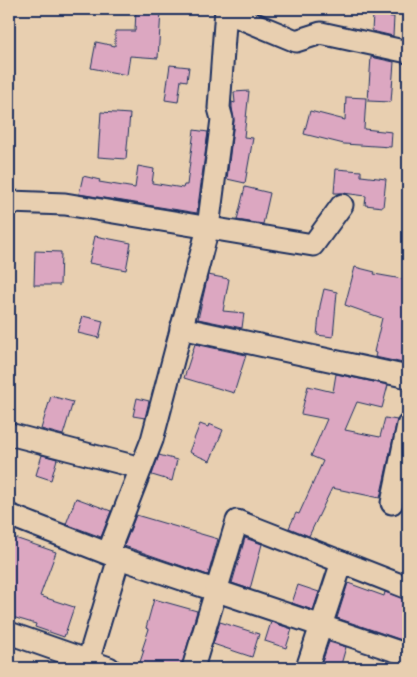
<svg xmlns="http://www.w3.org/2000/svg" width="417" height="677" font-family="'Indie Flower',sans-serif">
<rect width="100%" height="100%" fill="#e8cfb0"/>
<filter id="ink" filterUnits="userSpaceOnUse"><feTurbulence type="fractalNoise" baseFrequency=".02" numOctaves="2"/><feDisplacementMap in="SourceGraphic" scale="10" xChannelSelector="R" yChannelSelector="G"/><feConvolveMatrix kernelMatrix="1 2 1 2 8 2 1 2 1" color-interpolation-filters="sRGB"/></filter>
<g filter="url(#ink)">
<g fill="#dca7c1" stroke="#1b2f5e">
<path d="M136,10l25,1 -3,47 -28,-2 -3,19 -36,-7 5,-26 19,4v-15h20z"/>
<path d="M373,15l21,2 -1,19 -21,-5z"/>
<path d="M371,57l23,5 -3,40 -23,-1z"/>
<path d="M170,65l19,2 -2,14 -6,-1 -3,22 -13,-2z"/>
<path d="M249,91l-5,46 9,1 -8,45 -18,-4 7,-58 -2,-14v-5l3,1 -1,-11z"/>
<path d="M346,97l20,1 -2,31 28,3 -1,15 -47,-3 -40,-10 6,-23 35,9z"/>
<path d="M101,112l29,2 -4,45 -28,-2z"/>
<path d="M194,130l14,2 -11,81 -118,-19 4,-18 17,4 -1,2 36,6 3,-22 16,3 -2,14 31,5 1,-3h3z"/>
<path d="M336,169l25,2v5l25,3 -3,28 -18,-2 1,-9 -23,-3h-9z"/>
<path d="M245,187l25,6 -7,31 -26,-4z"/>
<path d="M95,236l36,7 -5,27 -37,-7z"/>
<path d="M35,251l26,1 -1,33h-26z"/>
<path d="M355,267l20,5 -1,2 34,6v84l-33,-7 1,-4 -2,-1 8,-34 -37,-13z"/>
<path d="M208,275l21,4 -6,32 21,2 -2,15 -44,-9z"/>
<path d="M324,289l13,3 -4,45 -16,-2 3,-29z"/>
<path d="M83,316l20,5 -4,17 -21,-5z"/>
<path d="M195,344l51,11 -12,38 -50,-15z"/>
<path d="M336,374l52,11 -6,23 -25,-6 -12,28 35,7 5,-19 12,2 -17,78 -48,-10 -23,48 -20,-8 7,-15 3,1 24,-53 -12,-5 16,-37 -26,-5 7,-28 25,6z"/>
<path d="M51,396l22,6 -10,33 -22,-6z"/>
<path d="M137,398l12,3 -4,17 -12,-2z"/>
<path d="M200,424l8,3 1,-3 14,6 -13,31 -21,-9z"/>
<path d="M42,455l15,4 -6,21 -15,-5z"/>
<path d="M159,455l18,5 -5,21 -20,-6z"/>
<path d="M76,498l35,13 -10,26 -35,-13z"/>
<path d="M136,515l82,24 -10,36 -84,-29z"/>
<path d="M9,536l47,16 -16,44 34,11 -10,30 -29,-10 1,-3 -27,-8z"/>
<path d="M245,538l17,6 -12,45 -18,-6z"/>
<path d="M348,583l36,13 1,-4 23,8v42l-71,-24z"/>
<path d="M298,585l21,7 -6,18 -21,-7z"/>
<path d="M154,599l43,12 -16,57h-43l6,-18h-2l7,-21 -3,-1z"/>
<path d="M220,622l39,12 -7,23 -39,-13z"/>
<path d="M271,622l21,7 -6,19 -21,-7z"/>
<path d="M329,642l17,5 -6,21h-20z"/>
</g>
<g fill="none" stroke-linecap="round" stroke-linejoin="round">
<g stroke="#1b2f5e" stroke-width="25">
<g id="minor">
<path d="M226,12l70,29 25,-8 87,19"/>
<path d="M9,202l56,2 248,41 29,-40"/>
<path d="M181,328l227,49"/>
<path d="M9,434l132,34"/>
<path d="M392,503l16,-78"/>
<path d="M9,515l110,43 289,97"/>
<path d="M108,553l44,-113 56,-212 14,-109 -3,-11 7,-99"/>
<path d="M9,633l100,35"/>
<path d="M86,668l33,-110"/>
<path d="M193,668l44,-147 171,67"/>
<path d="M307,668l35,-106"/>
</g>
</g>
<use href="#minor" stroke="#e8cfb0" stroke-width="21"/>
</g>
</g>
<rect width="417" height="677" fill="none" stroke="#e8cfb0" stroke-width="30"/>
<rect x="15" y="15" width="387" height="647" fill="none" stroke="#1b2f5e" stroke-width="2" filter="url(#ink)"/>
</svg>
